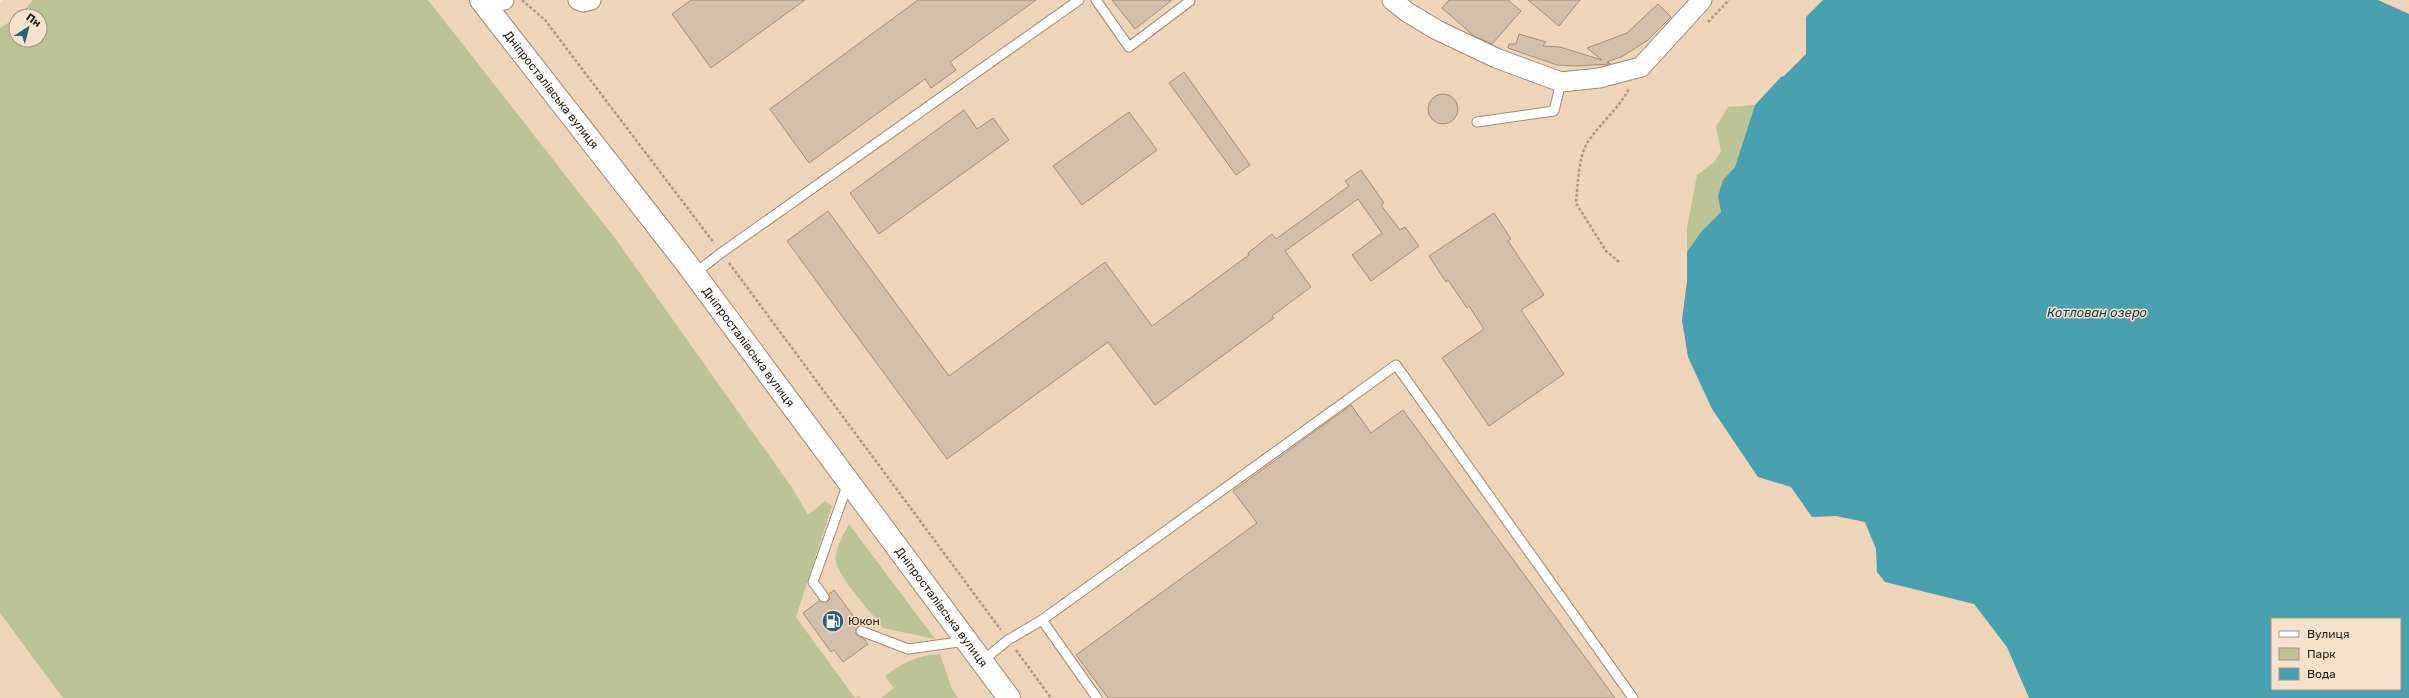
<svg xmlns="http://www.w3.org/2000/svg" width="2409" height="698" font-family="Rubik,sans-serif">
<rect width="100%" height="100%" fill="#f6e2cc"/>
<path fill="#eed4b9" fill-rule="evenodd" d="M4,0h2405v698h-2409v-694zM16,16h24v24h-24zM2272,619h128v70h-128z"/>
<g fill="#bcc397">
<path d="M33,0h395l189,241 176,248 15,26 17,-14 7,5 -36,111 59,81 4,-2 2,2h-798l-63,-85v-585l16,-10v22h24v-24h-21z"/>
<path d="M1755,105l-20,62 -12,13 -5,16 3,16 -20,20 -14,20v-24l10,-53 16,-12 8,-11 -5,-26 12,-19z"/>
<path d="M849,524l86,115 -52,-11c-11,-15 -44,-50 -47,-66 -2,-12 8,-28 13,-38z"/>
<path d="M940,654l12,35 6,9h-77l13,-10 -9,-12c18,-13 32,-21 55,-22z"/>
</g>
<path fill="#49a0ae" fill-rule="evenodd" d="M1823,0h555l31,14v684h-380l-22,-51 -33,-43 -89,-22 -8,-10 -1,-23 -11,-27 -29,-6 -24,1 -21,-30 -33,-10 -46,-68 -24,-52 -6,-37 5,-39v-29l14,-20 20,-20 -3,-16 5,-16 12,-13 20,-62 26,-28 3,-1 22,-22v-37zM2272,619h128v70h-128z"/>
<g fill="#d3bfaa" stroke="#a28f7b">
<path d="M691,0h114l-94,68 -39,-54z"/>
<path d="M918,0h118l-86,62 6,8 -25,18 -6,-9 -116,84 -39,-54z"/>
<path d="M1112,0h60l-37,29z"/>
<path d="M1449,0h59l13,11 -29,33 -18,-8 -32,-28z"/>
<path d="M1528,0h52l-21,26z"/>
<path d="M1658,4l13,13 -23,23 -25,16 -16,6 4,2 -35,2 -19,-1 -49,-17 1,-4h7l3,-10 27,8 -3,4 17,1 42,13 -15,-12 40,-15z"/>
<path d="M1184,72l66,93 -14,10 -67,-92z"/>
<circle cx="1443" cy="109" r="15"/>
<path d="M964,110l13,19 16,-11 16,22 -130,94 -29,-41z"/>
<path d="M1129,112l28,38 -75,55 -29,-39z"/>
<path d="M1361,170l23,33 -3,2 19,25 5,-3 14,19 -48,35 -19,-26 30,-22 -24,-34 -73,52 26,36 -39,29 2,2 -119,87 -47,-63 -161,117 -160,-218 41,-30 121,165 156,-114 47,64 97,-71 -1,-2 24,-19 4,5 73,-53 -4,-5z"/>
<path d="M1494,213l17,26 -3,2 36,54 -23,15 43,64 -75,52 -47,-68 42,-29 -15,-23 -2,2 -19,-28 -2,2 -17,-26z"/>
<path d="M1351,405l20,28 32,-23 212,288h-507l-32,-43 181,-132 -24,-32z"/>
<path d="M834,590l26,35 -4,4v5l8,5 4,5 -25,18 -9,-12 -3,2 -28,-39 16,-12 8,1 3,-3 -1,-5z"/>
</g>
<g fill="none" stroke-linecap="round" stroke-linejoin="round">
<g stroke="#9e8c78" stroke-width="11">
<g id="service">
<path d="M1096,0l33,47 61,-46"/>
<path d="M1477,122l77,-11 7,-29"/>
<path d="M694,274l27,-21 358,-253"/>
<path d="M824,597l-11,-15 35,-99"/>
<path d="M1042,620l354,-255 237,333"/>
<path d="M861,631l47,18 58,-8"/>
<path d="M981,662l27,-22 34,-20 55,78"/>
</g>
</g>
<g stroke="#9e8c78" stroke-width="21">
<g id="minor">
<path d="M578,0l5,2 8,-2"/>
<path d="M1392,0l15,12 30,18 59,28 65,24 38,-4 42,-11 61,-67"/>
<path d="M485,4l19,-4"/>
</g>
</g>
<g stroke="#9e8c78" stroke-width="24">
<g id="tertiary">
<path id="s1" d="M481,0l203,260 325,438"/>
</g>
</g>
<g stroke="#aa9a89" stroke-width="2.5" stroke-dasharray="3 2" stroke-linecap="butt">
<path d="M522,0l23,20 169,223"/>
<path d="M1708,22l21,-22"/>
<path d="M1619,262l-13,-11 -30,-48c2,-19 2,-47 13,-63 13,-18 29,-31 40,-51"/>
<path d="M729,263l272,367"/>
<path d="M1016,650l35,48"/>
</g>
<use href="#service" stroke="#fff" stroke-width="9"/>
<use href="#minor" stroke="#fff" stroke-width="19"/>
<use href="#tertiary" stroke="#fff" stroke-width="22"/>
</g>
<defs>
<g id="fuel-disc" transform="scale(1.15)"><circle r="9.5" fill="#29617b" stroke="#f6e2cc"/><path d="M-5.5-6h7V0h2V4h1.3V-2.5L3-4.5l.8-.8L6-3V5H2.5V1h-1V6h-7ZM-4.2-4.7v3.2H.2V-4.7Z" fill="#fff"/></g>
</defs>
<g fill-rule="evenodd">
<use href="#fuel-disc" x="833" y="621"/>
</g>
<g text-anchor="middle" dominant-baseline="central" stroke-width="3" stroke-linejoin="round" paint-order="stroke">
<g font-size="12" fill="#251e16" stroke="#f6e2cc">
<text stroke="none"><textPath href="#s1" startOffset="114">Дніпросталівська вулиця</textPath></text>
<text stroke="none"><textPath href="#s1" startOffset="438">Дніпросталівська вулиця</textPath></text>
<text stroke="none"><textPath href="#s1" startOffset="762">Дніпросталівська вулиця</textPath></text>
</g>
<g font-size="12" fill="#251e16" stroke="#f6e2cc" text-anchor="start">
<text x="848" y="621">Юкон</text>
</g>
<g font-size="13" font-style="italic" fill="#133c43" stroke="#f6e2cc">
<text x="2097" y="312">Котлован озеро</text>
</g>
</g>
<rect x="2271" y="618" width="130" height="72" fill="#f6e2cc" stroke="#a29483"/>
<rect x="2279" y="631" width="20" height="6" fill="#ffffff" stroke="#a29483"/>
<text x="2307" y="638" font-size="12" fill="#251e16">Вулиця</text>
<rect x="2279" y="648" width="20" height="12" fill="#bcc397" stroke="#a29483"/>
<text x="2307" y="658" font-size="12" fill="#251e16">Парк</text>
<rect x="2279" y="668" width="20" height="12" fill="#49a0ae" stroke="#a29483"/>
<text x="2307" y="678" font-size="12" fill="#251e16">Вода</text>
<g transform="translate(28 28) rotate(36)"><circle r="19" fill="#f6e2cc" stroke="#a29483"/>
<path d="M0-3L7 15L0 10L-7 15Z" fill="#29617b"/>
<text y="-6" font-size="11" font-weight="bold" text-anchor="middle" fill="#251e16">Пн</text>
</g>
</svg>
